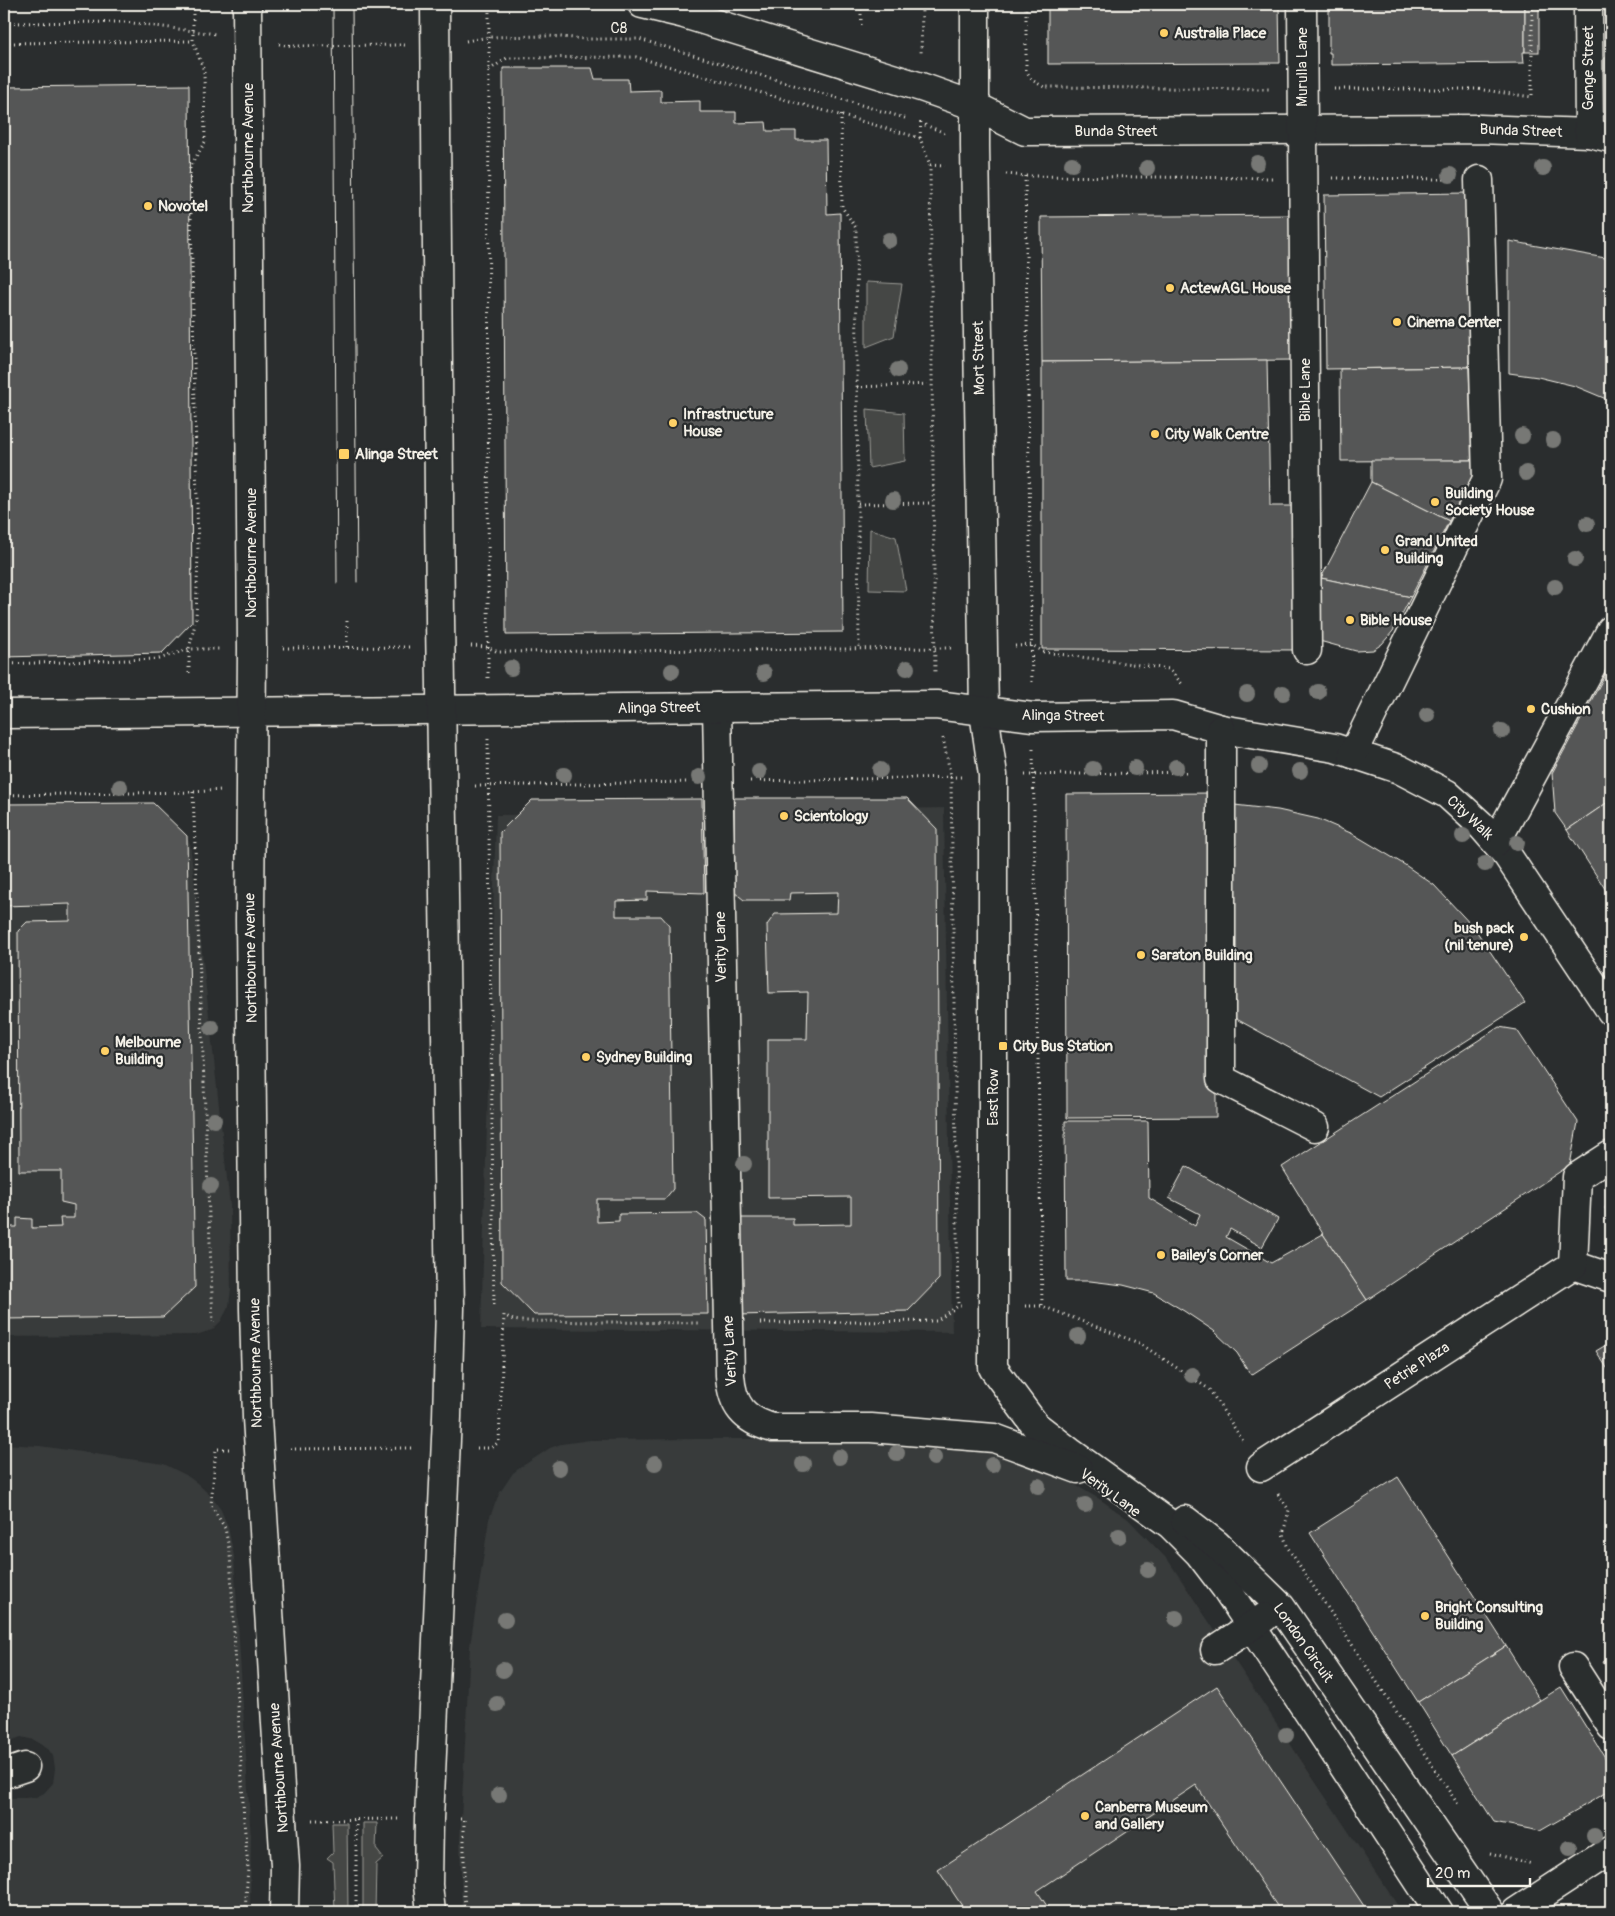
<svg xmlns="http://www.w3.org/2000/svg" width="1615" height="1916" font-family="Pangolin,sans-serif">
<rect width="100%" height="100%" fill="#2a2d2e"/>
<filter id="ink" filterUnits="userSpaceOnUse"><feTurbulence type="fractalNoise" baseFrequency=".02" numOctaves="2"/><feDisplacementMap in="SourceGraphic" scale="10" xChannelSelector="R" yChannelSelector="G"/><feConvolveMatrix kernelMatrix="1 2 1 2 8 2 1 2 1" color-interpolation-filters="sRGB"/></filter>
<g filter="url(#ink)">
<g fill="#373a3a">
<path d="M944,808l8,524 -471,-3 15,-514z"/>
<path d="M156,810l34,33 40,362 1,84 -2,17 -8,15 -9,9 -16,5 -192,2v-526z"/>
<path d="M694,1439h152l137,9 77,28 41,24 27,19 40,41 234,352h-940l-2,-73 10,-193 19,-127 10,-25 14,-21 8,-6 29,-19 11,-4 29,-4z"/>
<path d="M4,1444l36,2 124,18 22,11 11,8 15,14 9,13 7,17 6,29 17,283 -1,73h-246v-114h20l12,-1 8,-4 9,-10 2,-15 -2,-12 -5,-7 -14,-9 -13,-3 -8,3 -9,6z"/>
</g>
<g fill="#444645" stroke="#9c9c96">
<path d="M866,282l36,2 -8,52 -28,11z"/>
<path d="M867,409l37,4 1,48 -36,7z"/>
<path d="M870,529l26,8 10,54 -37,-1z"/>
<path d="M332,1823h15l1,89h-13l-2,-50 -6,-4 6,-6z"/>
<path d="M363,1823h14l-1,26 7,9 -7,6 -1,48h-12z"/>
</g>
<g fill="#555756" stroke="#f4f1e8">
<path d="M1048,4h231l1,59 -232,1z"/>
<path d="M1329,4h196v48h-2l1,11 -193,2v-12h-2z"/>
<rect x="1525" y="4" width="14" height="48"/>
<path d="M503,68h89l3,11h33l1,12 32,-1v12l39,-1v11h36v11l30,-1 1,9h29v9h30l1,74 13,-1 3,419 -337,3z"/>
<path d="M189,85l3,537 -30,31 -158,4v-570z"/>
<path d="M1467,193l2,174 -143,2 -2,-174z"/>
<path d="M1298,215l1,145 -257,2 -1,-145z"/>
<path d="M1509,241l102,18v142l-36,-15 -37,-9 -29,-4z"/>
<path d="M1267,360l3,146h30l1,144 -259,-1v-287z"/>
<path d="M1469,367l3,93 -131,1 -1,-92z"/>
<path d="M1371,460h101l1,15 -24,46 -78,-39z"/>
<path d="M1371,482l78,39 -38,76 -90,-19z"/>
<path d="M1321,578l90,19 -18,34 -11,13 -9,6 -17,1 -55,-15 12,-28z"/>
<path d="M1611,664v136l-44,30 -12,-17 -3,-40z"/>
<path d="M1215,793l1,324 -149,1 -1,-324z"/>
<path d="M734,798h173l30,31 2,450 -31,32 -171,4v-97h56v7l58,-1v-27l-83,1v-159h39l1,-47 -39,1 -2,-68 8,-11 62,-1 1,-21 -48,1 -1,7h-45l-10,-8z"/>
<path d="M702,799l2,94 -57,-2v9l-31,1v15h45l8,9 4,264 -8,10h-68v23l22,-1v-7l78,-1 9,7 2,94 -174,1 -32,-33 -2,-450 32,-32z"/>
<path d="M1611,800v98l-44,-68z"/>
<path d="M153,803l34,33 8,451 -32,30 -159,2v-92h13v-9l15,1v9l29,-1 -1,-9h14v-13l-13,-3v-31h-42l-1,-240 9,-9 43,-1v-17l-66,2v-102z"/>
<path d="M1226,804l52,6 40,9 35,15 52,31 29,20 41,44 50,74 -146,94 -150,-82z"/>
<path d="M1499,1027l18,3 61,92 -8,43 -203,135 -44,-66 -41,-67z"/>
<path d="M1065,1121h83l1,77 46,28 5,-12 -31,-16 17,-32 92,53 -16,28 -32,-18 -4,8 45,26 52,-29 44,66 -116,75 -14,-22 -23,-22 -30,-20 -30,-18 -31,-8 -33,-4h-24z"/>
<path d="M1611,1195v25l-6,-12z"/>
<path d="M1611,1342v32l-15,-23z"/>
<path d="M1398,1477l108,169 -88,56 -108,-169z"/>
<path d="M1506,1646l34,54 -88,56 -34,-54z"/>
<path d="M1611,1656v19l-8,-13z"/>
<path d="M1217,1686l151,226h-87l-85,-127 -159,106 14,21h-85l-28,-42z"/>
<path d="M1561,1687l50,80v23l-71,41 -46,-9 -42,-66z"/>
</g>
<g fill="none" stroke-linecap="round" stroke-linejoin="round">
<g stroke="#f4f1e8" stroke-width="31">
<g id="minor">
<path d="M642,4l42,10 237,73 54,19 50,25 454,-2 110,4 22,5"/>
<path d="M975,4v142l9,566 9,63v593l42,57 35,27 101,73 28,28 26,34 83,125 131,200"/>
<path d="M1302,4l5,646"/>
<path d="M1588,4l1,129"/>
<path d="M717,707l13,668c2,31 14,45 43,53h98l123,10 84,31"/>
<path d="M4,714l932,-9 97,12 140,-2 48,14 114,19 64,21 48,25 33,30 27,31 104,156"/>
<path d="M1221,729v350l94,48"/>
<path d="M1353,754l134,-275 -8,-299"/>
<path d="M1496,842l115,-212"/>
<path d="M1573,1265l38,13"/>
<path d="M1261,1467l312,-202 4,-88 34,-22"/>
<path d="M1185,1520l31,24 65,63 209,305"/>
<path d="M1215,1650l50,-33"/>
<path d="M1573,1667l38,59"/>
<path d="M4,1774l21,-7"/>
<path d="M1516,1912l95,-62"/>
</g>
</g>
<g stroke="#f4f1e8" stroke-width="31">
<g id="highway">
<path d="M247,4l5,644 -2,272 4,389 3,109 25,402 3,46 -1,46"/>
<path d="M431,1912l-3,-27 1,-66 18,-402 3,-109 -10,-689 -5,-615"/>
</g>
</g>
<g stroke="#f4f1e8" stroke-width="3" stroke-dasharray="1 4" stroke-linecap="butt">
<path d="M861,4v22"/>
<path d="M916,4l6,5 -1,47"/>
<path d="M1026,4v66l6,10 12,7 226,2"/>
<path d="M1532,4v93"/>
<path d="M4,23l121,-1 91,12"/>
<path d="M466,41l23,-4 59,-1 38,3h53l269,80"/>
<path d="M4,43l189,-2"/>
<path d="M279,44l15,2 111,-1"/>
<path d="M489,70l18,-12 129,-1 284,81 10,27 5,510"/>
<path d="M1334,89h143l55,8"/>
<path d="M841,115l1,92 14,21 3,422"/>
<path d="M925,125l20,8"/>
<path d="M920,138l1,-19"/>
<path d="M930,165l15,1"/>
<path d="M1006,174l19,2 247,2"/>
<path d="M1025,176l7,509"/>
<path d="M1333,178l114,1"/>
<path d="M857,387l75,-3"/>
<path d="M858,504l75,-1"/>
<path d="M471,646l16,1 11,5 453,-4"/>
<path d="M1015,646l17,-1 12,7 125,17 14,16"/>
<path d="M347,647v-29"/>
<path d="M283,648l126,-1"/>
<path d="M4,664l155,-5 30,-10h33"/>
<path d="M189,673v-24l7,-29 2,-70 -8,-383 15,-25 -1,-71 -11,-30v-37"/>
<path d="M488,678l1,-674"/>
<path d="M943,738l8,39 7,529"/>
<path d="M488,739l6,568"/>
<path d="M1033,749l9,557"/>
<path d="M1025,775l162,-3"/>
<path d="M750,781l211,-4"/>
<path d="M475,786l213,-4"/>
<path d="M193,792l20,530"/>
<path d="M4,795l189,-3 28,-2"/>
<path d="M1025,1306h17l97,37 70,46 34,52"/>
<path d="M760,1323l176,-2 22,-15h3"/>
<path d="M477,1448h14l8,-6 5,-127 9,5 7,1 179,2"/>
<path d="M229,1449h-13l-5,56 14,23 5,26 14,267 4,46 -3,45"/>
<path d="M290,1449l124,-1"/>
<path d="M1278,1494l11,16 -6,24 5,14 171,258"/>
<path d="M460,1819h4v77l2,16"/>
<path d="M312,1820l86,-1"/>
<path d="M356,1820v92"/>
<path d="M1490,1853l42,11"/>
</g>
<use href="#minor" stroke="#2a2d2e" stroke-width="28"/>
<use href="#highway" stroke="#2a2d2e" stroke-width="28"/>
<g stroke="#f4f1e8" stroke-width="1">
<path d="M333,4l4,579"/>
<path d="M352,4l5,578"/>
</g>
</g>
<g fill="#777875">
<circle cx="1257" cy="163" r="8"/>
<circle cx="1072" cy="164" r="8"/>
<circle cx="1147" cy="168" r="8"/>
<circle cx="1543" cy="168" r="8"/>
<circle cx="1450" cy="175" r="8"/>
<circle cx="889" cy="240" r="8"/>
<circle cx="898" cy="370" r="8"/>
<circle cx="1522" cy="436" r="8"/>
<circle cx="1553" cy="440" r="8"/>
<circle cx="1526" cy="473" r="8"/>
<circle cx="893" cy="500" r="8"/>
<circle cx="1587" cy="524" r="8"/>
<circle cx="1575" cy="559" r="8"/>
<circle cx="1555" cy="587" r="8"/>
<circle cx="511" cy="668" r="8"/>
<circle cx="907" cy="668" r="8"/>
<circle cx="672" cy="671" r="8"/>
<circle cx="764" cy="673" r="8"/>
<circle cx="1318" cy="692" r="8"/>
<circle cx="1283" cy="693" r="8"/>
<circle cx="1247" cy="694" r="8"/>
<circle cx="1427" cy="715" r="8"/>
<circle cx="1502" cy="731" r="8"/>
<circle cx="1259" cy="766" r="8"/>
<circle cx="1176" cy="767" r="8"/>
<circle cx="1135" cy="768" r="8"/>
<circle cx="1093" cy="769" r="8"/>
<circle cx="880" cy="770" r="8"/>
<circle cx="1300" cy="771" r="8"/>
<circle cx="759" cy="772" r="8"/>
<circle cx="564" cy="775" r="8"/>
<circle cx="699" cy="777" r="8"/>
<circle cx="120" cy="787" r="8"/>
<circle cx="1463" cy="836" r="8"/>
<circle cx="1517" cy="843" r="8"/>
<circle cx="1485" cy="864" r="8"/>
<circle cx="212" cy="1028" r="8"/>
<circle cx="214" cy="1120" r="8"/>
<circle cx="744" cy="1164" r="8"/>
<circle cx="211" cy="1186" r="8"/>
<circle cx="1078" cy="1336" r="8"/>
<circle cx="1192" cy="1375" r="8"/>
<circle cx="897" cy="1453" r="8"/>
<circle cx="839" cy="1457" r="8"/>
<circle cx="934" cy="1458" r="8"/>
<circle cx="655" cy="1463" r="8"/>
<circle cx="803" cy="1464" r="8"/>
<circle cx="992" cy="1465" r="8"/>
<circle cx="559" cy="1468" r="8"/>
<circle cx="1038" cy="1486" r="8"/>
<circle cx="1085" cy="1505" r="8"/>
<circle cx="1119" cy="1536" r="8"/>
<circle cx="1148" cy="1570" r="8"/>
<circle cx="1176" cy="1618" r="8"/>
<circle cx="505" cy="1620" r="8"/>
<circle cx="503" cy="1670" r="8"/>
<circle cx="497" cy="1704" r="8"/>
<circle cx="1286" cy="1735" r="8"/>
<circle cx="499" cy="1795" r="8"/>
<circle cx="1594" cy="1836" r="8"/>
<circle cx="1570" cy="1848" r="8"/>
</g>
</g>
<g fill="#ffd166" stroke="#2a2d2e" stroke-width="2">
<circle cx="1164" cy="33" r="5"/>
<circle cx="148" cy="206" r="5"/>
<circle cx="1170" cy="288" r="5"/>
<circle cx="1397" cy="322" r="5"/>
<circle cx="673" cy="423" r="5"/>
<circle cx="1155" cy="434" r="5"/>
<rect x="338" y="448" width="12" height="12" rx="2.5"/>
<circle cx="1435" cy="502" r="5"/>
<circle cx="1385" cy="550" r="5"/>
<circle cx="1350" cy="620" r="5"/>
<circle cx="1531" cy="709" r="5"/>
<circle cx="784" cy="816" r="5"/>
<circle cx="1524" cy="937" r="5"/>
<circle cx="1141" cy="955" r="5"/>
<rect x="998" y="1041" width="10" height="10" rx="2.5"/>
<circle cx="105" cy="1051" r="5"/>
<circle cx="586" cy="1057" r="5"/>
<circle cx="1161" cy="1255" r="5"/>
<circle cx="1425" cy="1616" r="5"/>
<circle cx="1085" cy="1816" r="5"/>
</g>
<g text-anchor="middle" dominant-baseline="central" stroke-width="4.5" stroke-linejoin="round" paint-order="stroke">
<g font-size="15" fill="#f4f1e8" stroke="#2a2d2e">
<text x="619" y="28">C8</text>
<text transform="translate(1302 67) rotate(-90)">Murulla Lane</text>
<text transform="translate(1588 68) rotate(-90)">Genge Street</text>
<text x="1116" y="131">Bunda Street</text>
<text transform="translate(1521 131) rotate(2)">Bunda Street</text>
<text transform="translate(248 148) rotate(-90)">Northbourne Avenue</text>
<text transform="translate(979 358) rotate(-91)">Mort Street</text>
<text transform="translate(1305 390) rotate(-90)">Bible Lane</text>
<text transform="translate(251 553) rotate(-90)">Northbourne Avenue</text>
<text transform="translate(659 708) rotate(-1)">Alinga Street</text>
<text transform="translate(1063 716) rotate(1)">Alinga Street</text>
<text transform="translate(1470 818) rotate(43)">City Walk</text>
<text transform="translate(721 947) rotate(-91)">Verity Lane</text>
<text transform="translate(251 958) rotate(-91)">Northbourne Avenue</text>
<text transform="translate(993 1097) rotate(-90)">East Row</text>
<text transform="translate(730 1351) rotate(-93)">Verity Lane</text>
<text transform="translate(256 1363) rotate(-91)">Northbourne Avenue</text>
<text transform="translate(1417 1366) rotate(-33)">Petrie Plaza</text>
<text transform="translate(1110 1493) rotate(36)">Verity Lane</text>
<text transform="translate(1303 1643) rotate(55)">London Circuit</text>
<text transform="translate(279 1768) rotate(-94)">Northbourne Avenue</text>
</g>
<g font-size="15" font-weight="bold" fill="#f4f1e8" stroke="#2a2d2e" text-anchor="start">
<text x="1174" y="33">Australia Place</text>
<text x="158" y="206">Novotel</text>
<text x="1180" y="288">ActewAGL House</text>
<text x="1407" y="322">Cinema Center</text>
<text x="683" y="414">Infrastructure<tspan x="683" dy="17">House</tspan></text>
<text x="1165" y="434">City Walk Centre</text>
<text x="355" y="454">Alinga Street</text>
<text x="1445" y="493">Building<tspan x="1445" dy="17">Society House</tspan></text>
<text x="1395" y="541">Grand United<tspan x="1395" dy="17">Building</tspan></text>
<text x="1360" y="620">Bible House</text>
<text x="1541" y="709">Cushion</text>
<text x="794" y="816">Scientology</text>
<text x="1514" y="928" text-anchor="end">bush pack<tspan x="1514" dy="17">(nil tenure)</tspan></text>
<text x="1151" y="955">Saraton Building</text>
<text x="115" y="1042">Melbourne<tspan x="115" dy="17">Building</tspan></text>
<text x="1013" y="1046">City Bus Station</text>
<text x="596" y="1057">Sydney Building</text>
<text x="1171" y="1255">Bailey’s Corner</text>
<text x="1435" y="1607">Bright Consulting<tspan x="1435" dy="17">Building</tspan></text>
<text x="1095" y="1807">Canberra Museum<tspan x="1095" dy="17">and Gallery</tspan></text>
</g>
</g>
<rect width="1615" height="1916" fill="none" stroke="#2a2d2e" stroke-width="20"/>
<rect x="10" y="10" width="1595" height="1896" fill="none" stroke="#f4f1e8" stroke-width="2" filter="url(#ink)"/>
<path d="M1428 1878v8h102v-8" fill="none" stroke="#f4f1e8" stroke-width="2.5"/>
<text x="1435" y="1878" font-size="15" fill="#f4f1e8" stroke="#2a2d2e" stroke-width="4" paint-order="stroke">20 m</text>
</svg>
